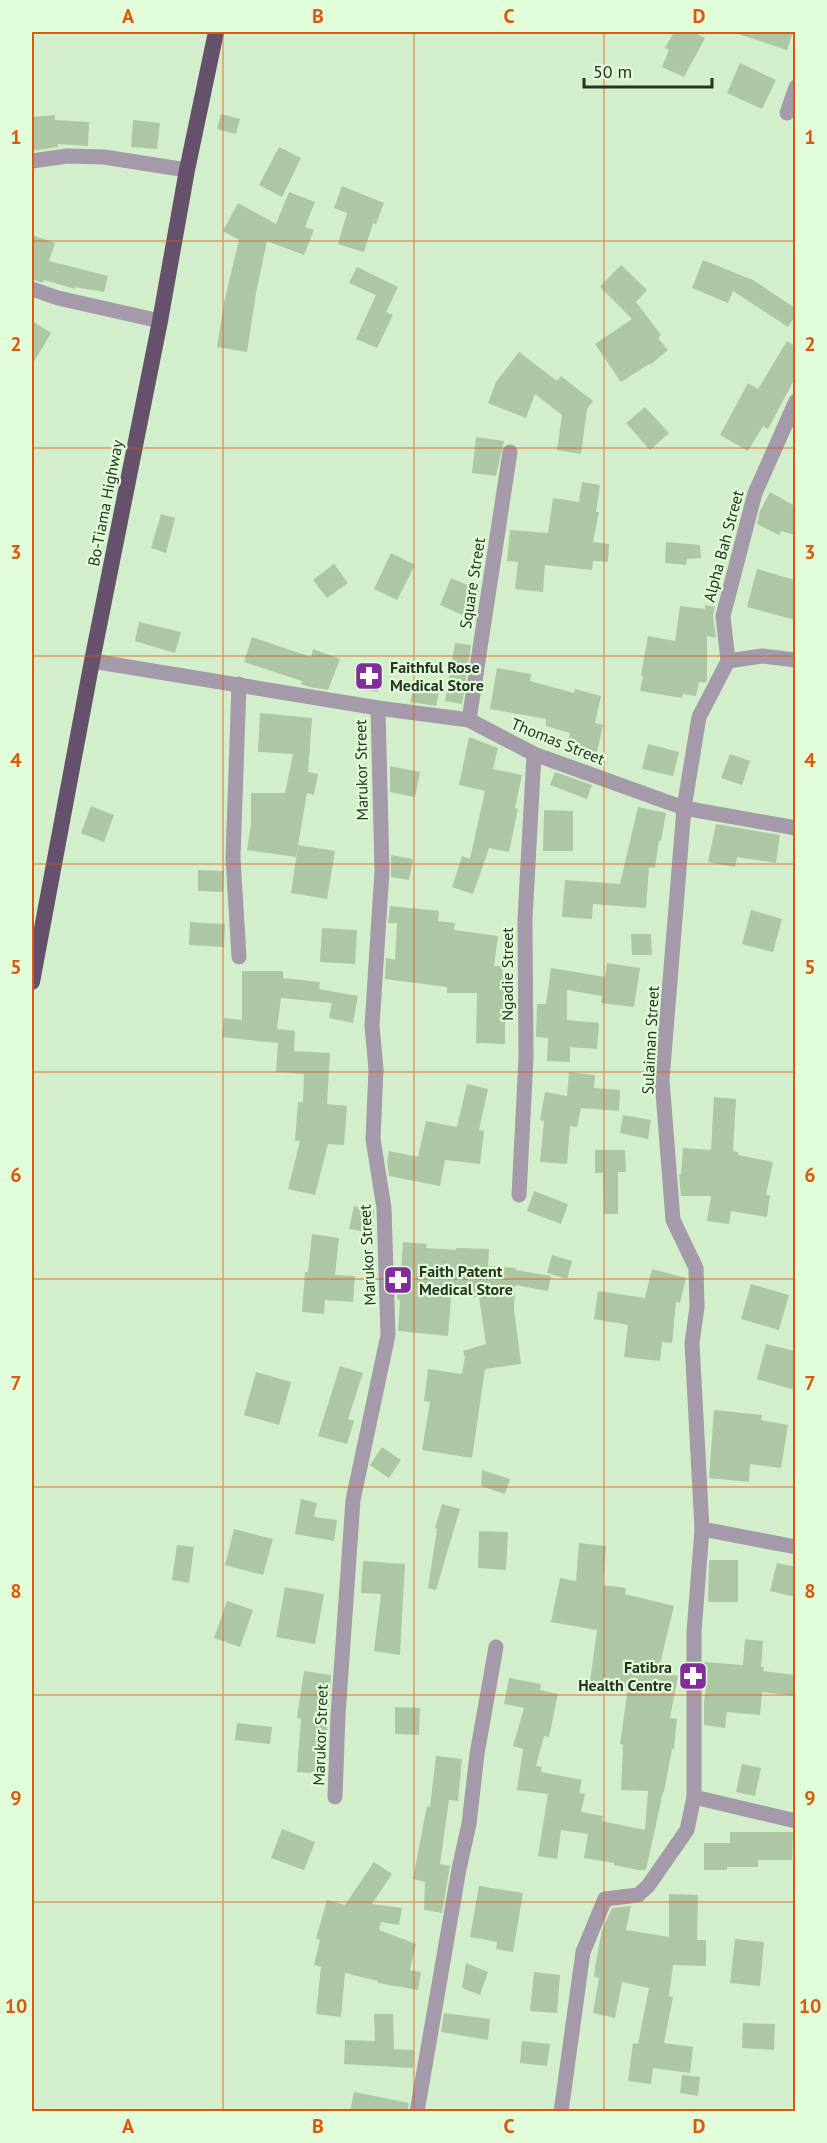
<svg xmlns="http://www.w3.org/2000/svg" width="827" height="2143" font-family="'PT Sans',sans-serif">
<rect width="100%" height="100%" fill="#d3eecb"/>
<g fill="#adc7a5">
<path d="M674,32h19l12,6 -21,39 -22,-10 7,-17 -4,-2z"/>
<path d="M738,32h55l-6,18 -49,-16z"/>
<path d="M740,63l36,17 -14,29 -35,-16z"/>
<path d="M221,114l19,5 -4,15 -19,-5z"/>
<path d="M55,115v5l34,2 -1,24 -30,-2v3l-26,4v-34z"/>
<path d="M133,120l27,3 -3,26 -26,-2z"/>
<path d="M279,147l22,11 -19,39 -23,-12z"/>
<path d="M342,186l42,17 -8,21 -3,-1 -9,29 -26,-8 9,-31 -13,-5z"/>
<path d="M289,192l26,10 -10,25 9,3 -10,25 -37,-14 -11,52 -9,59 -30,-5 7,-44 15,-63 -16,-9 15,-28 38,21z"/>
<path d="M32,235l23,8 -6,18 59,15 -4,16 -29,-5v2l-31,-9 -1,3 -11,-4z"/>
<path d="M703,260l50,20 42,28v8l-7,11 -55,-36 -5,12 -36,-15z"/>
<path d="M621,265l26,25 -11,12 25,33 -3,3 10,12 -18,15 -1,-1 -28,18 -26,-38 37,-25 -32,-32z"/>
<path d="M357,267l41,20 -12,25 7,3 -16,33 -21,-9 20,-44 -27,-12z"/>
<path d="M32,321l19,12 -19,32z"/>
<path d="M787,341l8,5v32l-27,51 -5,-3 -15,25 -28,-16 28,-52 10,6z"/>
<path d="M519,352l38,29 4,-5 32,25 -6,8 -6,45 -24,-4 5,-35 -27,-21 -9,24 -38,-15 8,-21z"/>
<path d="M645,407l24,26 -19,17 -24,-27z"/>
<path d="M476,437l28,4 -8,35 -24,-3z"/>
<path d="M582,482l18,3 -4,27h3l-6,30 16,2 -1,18 -15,-1 -1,9 -47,-5 -2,27 -28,-3 3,-27 -11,-1 3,-31 38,3 5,-35 26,4z"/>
<path d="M770,492l25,14v29l-14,-4 -2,4 -22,-11 3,-13z"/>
<path d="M161,514l14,4 -9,35 -15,-5z"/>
<path d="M666,542l34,3 1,13 -14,1 -1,6 -21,-2z"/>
<path d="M391,553l24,12 -18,35 -23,-11z"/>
<path d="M334,564l14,19 -21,15 -14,-18z"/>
<path d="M757,569l38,11v40l-48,-13z"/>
<path d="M451,578l28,12 -10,28 -29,-13z"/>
<path d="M705,605l10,2 -2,10 3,21 -9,-2v45l-2,2 -6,-1 -3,14 -13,-2 -1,4 -42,-7 3,-15 -2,-1 7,-39 27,5 5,-35 25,3z"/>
<path d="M139,622l42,10 -6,21 -40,-12z"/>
<path d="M252,637l59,20 2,-8 27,10 -12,31 -19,-3 -8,-3 1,-3 -58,-19z"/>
<path d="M455,643l16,2 -9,59 -17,-3z"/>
<path d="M497,668l34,6 -1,7 44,12 1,-4 26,7 -6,27 8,2 -6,27 -30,-7 3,-12 -24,-7v-7l-56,-10z"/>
<path d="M361,672l19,2 -2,18 -20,-3z"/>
<path d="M414,687l25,5 -3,14 -26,-4z"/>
<path d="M260,713l52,5 -4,54 10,2 -4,21 -7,-2 -11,64 -49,-7 4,-26v-31h34l8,-39 -35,-2z"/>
<path d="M469,737l29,11 -5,21 29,6 -7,33 3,1 -9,43 -20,-4 -16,46 -21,-7 10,-31 8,3 15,-68 -26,-6z"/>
<path d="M648,744l31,8 -6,24 -31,-7z"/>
<path d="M730,754l20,7 -8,24 -21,-7z"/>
<path d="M390,766l30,6 -5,25 -25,-5z"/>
<path d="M555,772l37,13 -5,14 -37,-14z"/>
<path d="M91,806l23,9 -10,27 -23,-9z"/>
<path d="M638,807l28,6 -5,28 -2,-1 -4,28 -6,-1 -3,41 -53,-4 -1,15 -30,-2 3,-37 55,4z"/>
<path d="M544,810l29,1v40h-30z"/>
<path d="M716,824l64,11 -4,28 -39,-6 -2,10 -27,-5z"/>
<path d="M298,845l37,6 -8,48 -36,-6z"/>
<path d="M391,855l22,4 -4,21 -18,-3z"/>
<path d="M198,870l26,1 -1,21 -25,-1z"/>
<path d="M390,906l49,5 -1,10 17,2 -1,7 44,6 -4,30h8l3,32v46l-29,-1 1,-50h-30v-6l-62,-8 1,-21 9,2 2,-37h-9z"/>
<path d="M751,910l31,9 -9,33 -31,-8z"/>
<path d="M190,922l35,2 -1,23 -35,-2z"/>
<path d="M322,928l35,2 -2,34 -35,-2z"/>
<path d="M631,934h20l1,21h-20z"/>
<path d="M607,963l33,5 -6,39 -33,-4 1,-7 -35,-6v30l32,3 -2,26 -27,-2v15l-23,-1 1,-23 -12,-1 1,-33h9l5,-36 54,9z"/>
<path d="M242,971h41v7l37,4 -1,7 39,7 -5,27 -24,-5 3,-15 -51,-5 -4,31 18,2 -1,20 36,2 -3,51 20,2 -3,39 -16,-1 -13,51 -27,-6 12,-48h-5l3,-39h5l1,-28 -28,-2 2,-29 -56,-6 2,-19 18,2z"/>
<path d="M569,1072l26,3 -1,13 26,2 -1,21 -38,-3 -4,19 -7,-1 -3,38 -27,-2 4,-41 -4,-1 5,-28 22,4z"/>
<path d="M467,1084l21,5 -9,41 5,1 -4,33 -35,-4 -5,26 -51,-10 -2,-14 2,-11 29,6 8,-36 31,6z"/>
<path d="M714,1097l22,2 -3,52 5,1v3l35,7 -7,33h4l-3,22 -36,-6 -2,13 -22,-3 4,-25h-30l-2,-22h2l2,-26 28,2z"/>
<path d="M623,1115l28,5 -3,19 -28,-6z"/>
<path d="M595,1150h30l1,22h-8v42h-14l-1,-41h-8z"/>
<path d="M534,1191l34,13 -7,20 -34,-13z"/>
<path d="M354,1206l20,4 -2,23 -23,-4z"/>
<path d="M312,1234l27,4 -4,37 20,1 -2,26 -28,-2 -1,14 -22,-2 3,-40h3z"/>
<path d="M403,1242l24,2 -1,4 30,2v-2l33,1 -1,17 28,2v2l35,6 -3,15 -33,-6 -1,24 7,55 -36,5 -13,89 -50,-8 8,-48 -6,-1 4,-32 34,5 3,-17 -2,-6 23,-7 -7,-47h-28l-3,39 -50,-5 2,-30 -3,-3 2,-13h1z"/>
<path d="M552,1255l20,6 -5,18 -20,-6z"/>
<path d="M652,1269l34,9 -6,25 -4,-1 -4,41 -10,-1 -2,19 -36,-4 4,-32 -34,-6 4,-28 47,7z"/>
<path d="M751,1284l38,11 -10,35 -38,-11z"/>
<path d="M766,1344l29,7v39l-38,-11z"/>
<path d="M340,1366l23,7 -15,46 6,2 -7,23 -29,-8z"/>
<path d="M256,1372l35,10 -12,43 -35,-10z"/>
<path d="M714,1410l48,5 -1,5 27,5 -7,43 -31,-4 -1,18 -40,-4z"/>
<path d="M382,1447l19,13 -12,18 -19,-13z"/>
<path d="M482,1470l28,9 -5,15 -24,-8z"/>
<path d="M301,1499l16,4 -3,14 23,3 -3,21 -39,-7z"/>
<path d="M442,1504l18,5 -24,81 -8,-2 9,-59 -2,-1z"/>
<path d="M234,1529l39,10 -10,36 -38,-10z"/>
<path d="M479,1531l29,1 -2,38 -28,-2z"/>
<path d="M579,1543l27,3 -3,39 23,3 -1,6 49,12 -16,66 20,4 -8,42 7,1 -3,30h-2l-8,43h-1l-17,78h-8l-24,-5v-2l-30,-5 4,-24 -27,-4 -4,29 -19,-3 10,-62 -31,-4 6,-41 -10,-3 11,-38 -20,-4 5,-26 32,6 -1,6 18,4 -9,43 -5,-1 -8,30 6,1 -1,5 41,8 -3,13 6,1 -4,18 22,4 -1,5 43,9 3,-39 -27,-1 2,-45 -3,-1 8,-56 -38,-6 7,-52 -46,-8 9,-44 16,3z"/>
<path d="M177,1545l17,2 -5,36 -17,-3z"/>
<path d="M709,1560h29v42h-30z"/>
<path d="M363,1561l42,3 -5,91 -26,-4 7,-57 -20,-1z"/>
<path d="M777,1563l18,4v30l-25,-6z"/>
<path d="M285,1587l39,7 -9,50 -39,-7z"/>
<path d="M227,1601l26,9 -13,37 -26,-9z"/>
<path d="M745,1639l18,2 -2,26h3l-1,4 32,4v21l-33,-4 -2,23 -33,-3 -2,16 -21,-3v-23l3,-22 -3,-1v-17l39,3z"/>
<path d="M304,1671l27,4 -7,99 -27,-2 4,-53 -4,-1z"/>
<path d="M395,1707l25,1 -1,27 -24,-1z"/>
<path d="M237,1723l35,4 -2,17 -35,-4z"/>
<path d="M436,1756l26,3 -4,42 -9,-1 -9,64 10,2 -8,47 -18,-3 1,-28 -12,-3 14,-73 3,1z"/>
<path d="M742,1764l19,4 -6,28 -19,-4z"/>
<path d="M282,1829l33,13 -11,28 -33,-12z"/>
<path d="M730,1832h63l-1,28h-34v7h-31v3h-23v-27h26z"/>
<path d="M374,1862l18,12 -20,30 30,4 -3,17 -18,-3 -2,8 37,14 -6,26 11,2 -3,18 -40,-7v-2l-33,-8 -4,44 -25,-3 5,-47 -7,-2 6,-25 -4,-2 11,-38 18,5z"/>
<path d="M479,1886l44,7 -10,59 -17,-3 1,-7 -27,-5z"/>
<path d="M669,1894l29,1 -1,45h9v26l-33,-1 -4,31 4,1 -9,46 29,4 -3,26 -37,-5 -2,16 -23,-3 5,-38 5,1 11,-56 -27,-6 -7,36 -22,-5 6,-35 -5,-1 1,-10 7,-37 10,-22 19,-2 -5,24 43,7z"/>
<path d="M735,1939l29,3 -4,44 -30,-3z"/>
<path d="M466,1963l22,9 -8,23 -18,-7z"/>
<path d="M534,1972l26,3 -3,38 -27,-2z"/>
<path d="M444,2013l46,6 -2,21 -47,-8z"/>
<path d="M374,2014h19l1,35 20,1 -1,18 -69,-4 1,-24 30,1z"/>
<path d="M743,2023l32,1 -1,26 -32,-2z"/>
<path d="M522,2041l28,3 -3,22 -27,-3z"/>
<path d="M682,2075l18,2 -2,19 -18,-3z"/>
<path d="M354,2092l55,11 -2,9h-57z"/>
</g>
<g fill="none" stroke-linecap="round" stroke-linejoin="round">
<g stroke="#a59aa9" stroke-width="15">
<path d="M787,113l9,-26"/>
<path d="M32,161l35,-5 37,1 83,13"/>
<path d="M32,289l26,9 102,23"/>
<path d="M796,401l-41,92 -32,123 5,45 -29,56 -15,91 -22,272 11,140 23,48 1,39 -5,36 10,186 -8,103v165l102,24"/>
<path d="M92,661l286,47 91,12 65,34 150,54 112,20"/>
<path d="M728,661l34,-5 34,4"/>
<path d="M239,684l-6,174 6,99"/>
<path d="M469,720l41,-268"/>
<path d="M519,1195l7,-137 -1,-139 9,-165"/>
<path d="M702,1529l94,18"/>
<path d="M335,1797l3,-82 15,-215 35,-165 -4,-127 -11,-69 3,-70 -4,-43 10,-155 -4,-163"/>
<path d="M417,2112l42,-243 10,-45 8,-70 19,-107"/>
<path d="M561,2112l22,-160 22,-53 33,-4 10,-9 39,-56 7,-33"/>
</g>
<path stroke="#66516c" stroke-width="16" d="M32,982l60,-321 68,-340 27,-151 29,-138"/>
</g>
<path fill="none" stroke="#de570d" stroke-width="1.5" stroke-opacity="0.55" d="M223,32v2080M414,32v2080M604,32v2080M32,241h764M32,448h764M32,656h764M32,864h764M32,1072h764M32,1279h764M32,1487h764M32,1695h764M32,1902h764"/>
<defs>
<g id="pharmacy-square" transform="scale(1.5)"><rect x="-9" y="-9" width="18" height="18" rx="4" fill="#842d9a" stroke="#e0fcd8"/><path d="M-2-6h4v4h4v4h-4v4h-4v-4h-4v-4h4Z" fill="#fff"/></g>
</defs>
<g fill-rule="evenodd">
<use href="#pharmacy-square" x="369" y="676"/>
<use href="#pharmacy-square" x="398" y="1280"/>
<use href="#pharmacy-square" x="693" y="1676"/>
</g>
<g text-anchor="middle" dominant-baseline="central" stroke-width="4.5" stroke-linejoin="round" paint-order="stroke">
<g font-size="16" fill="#283325" stroke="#e0fcd8">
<text transform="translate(105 503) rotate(-79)">Bo-Tiama Highway</text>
<text transform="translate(723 546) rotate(-75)">Alpha Bah Street</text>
<text transform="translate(472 583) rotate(-81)">Square Street</text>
<text transform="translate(558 741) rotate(22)">Thomas Street</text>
<text transform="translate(361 770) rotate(-91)">Marukor Street</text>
<text transform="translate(507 974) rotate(-90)">Ngadie Street</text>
<text transform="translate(650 1040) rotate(-87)">Sulaiman Street</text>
<text transform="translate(367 1255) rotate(-93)">Marukor Street</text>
<text transform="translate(320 1735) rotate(-88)">Marukor Street</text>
</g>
<g font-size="16" font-weight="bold" fill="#283325" stroke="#e0fcd8" text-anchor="start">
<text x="390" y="667">Faithful Rose<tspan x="390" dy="18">Medical Store</tspan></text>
<text x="419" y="1271">Faith Patent<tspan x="419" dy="18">Medical Store</tspan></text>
<text x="672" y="1667" text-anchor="end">Fatibra<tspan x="672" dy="18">Health Centre</tspan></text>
</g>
</g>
<rect width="827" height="2143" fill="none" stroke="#e0fcd8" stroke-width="66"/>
<path d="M584 78v9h128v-9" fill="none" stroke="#283325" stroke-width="3"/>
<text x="593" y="78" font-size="18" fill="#283325" stroke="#e0fcd8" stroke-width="4.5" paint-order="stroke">50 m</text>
<rect x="33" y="33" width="761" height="2077" fill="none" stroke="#de570d" stroke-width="2"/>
<g font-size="20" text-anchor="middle" font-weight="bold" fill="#de570d">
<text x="128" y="23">A</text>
<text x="318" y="23">B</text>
<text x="509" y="23">C</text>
<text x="699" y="23">D</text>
<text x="16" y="144">1</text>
<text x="810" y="144">1</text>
<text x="16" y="351">2</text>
<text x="810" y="351">2</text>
<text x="16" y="559">3</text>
<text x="810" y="559">3</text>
<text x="16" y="767">4</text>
<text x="810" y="767">4</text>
<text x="16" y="974">5</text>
<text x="810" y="974">5</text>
<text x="16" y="1182">6</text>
<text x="810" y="1182">6</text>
<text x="16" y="1390">7</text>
<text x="810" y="1390">7</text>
<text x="16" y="1598">8</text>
<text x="810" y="1598">8</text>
<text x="16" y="1805">9</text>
<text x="810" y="1805">9</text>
<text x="16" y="2013">10</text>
<text x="810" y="2013">10</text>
<text x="128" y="2133">A</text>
<text x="318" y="2133">B</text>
<text x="509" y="2133">C</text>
<text x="699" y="2133">D</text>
</g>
</svg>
